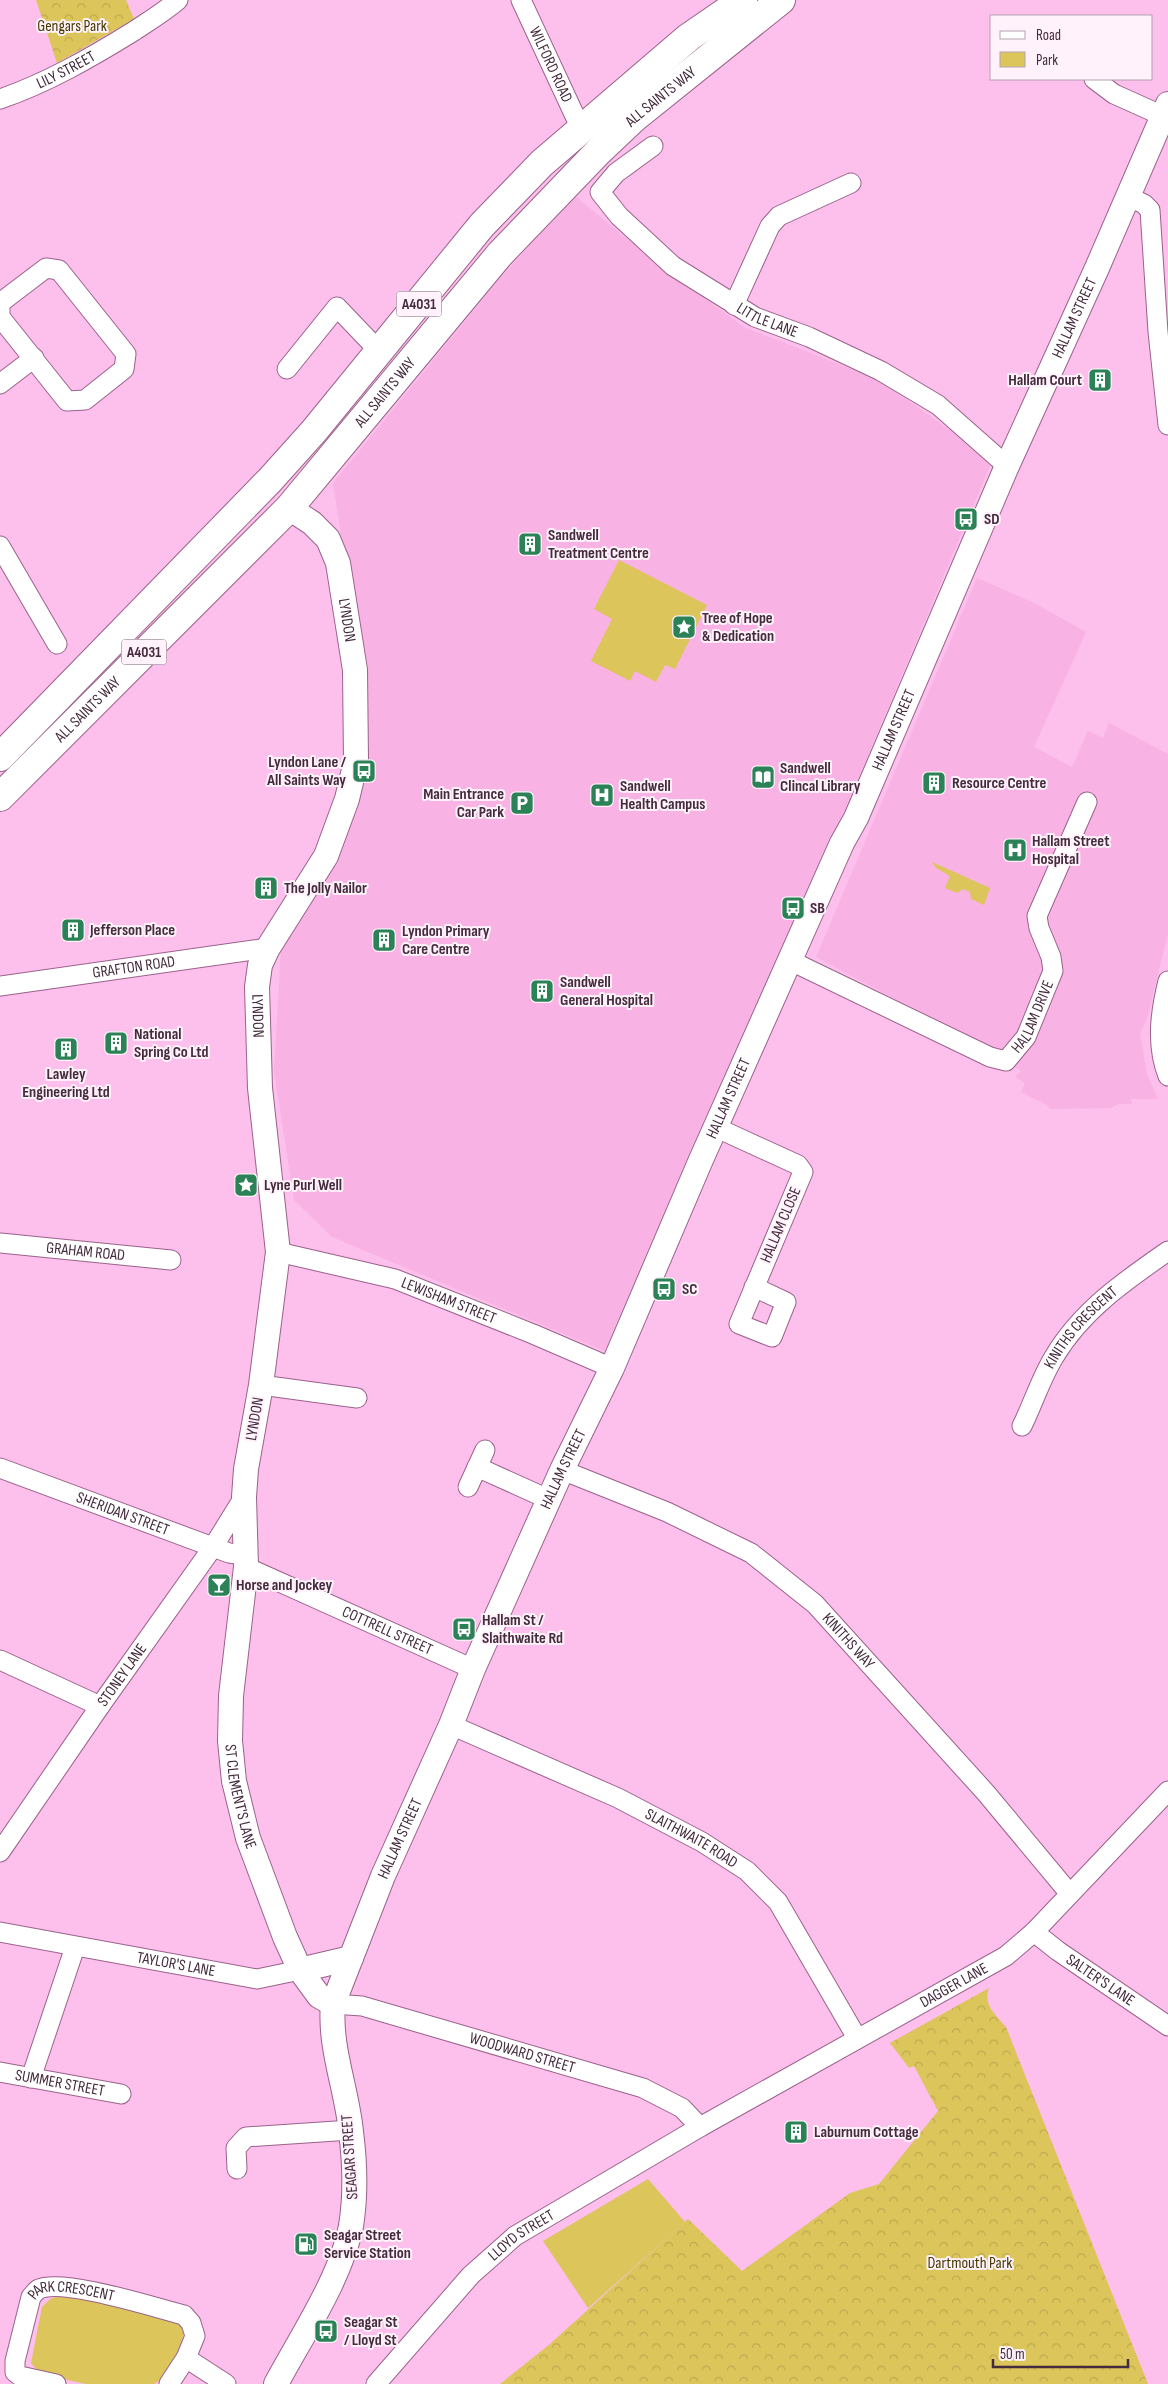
<svg xmlns="http://www.w3.org/2000/svg" width="1168" height="2384" font-family="'Sofia Sans Condensed',sans-serif">
<defs>
<pattern id="forest-crowns" width="20" height="18" patternUnits="userSpaceOnUse" patternTransform="scale(1.25)"><rect width="20" height="18" fill="#dcc55a"/><path d="M2 6a3 3 0 1 1 6 0M12 15a3 3 0 1 1 6 0" fill="none" stroke="#bea94f"/></pattern>
</defs>
<rect width="100%" height="100%" fill="#fdbfeb"/>
<g fill="#f8b3e4">
<path d="M574,195l87,72 83,60 135,53 92,65 19,21 -151,359 -232,527 -275,-115 -38,-37 -20,-129 7,-123 81,-183 6,-100 -25,-117 -10,-65 164,-201z"/>
<path d="M977,578l57,25 52,29 -52,115 38,20 16,-36 15,7 6,-15 59,31v179l-20,82 -8,19 7,40 11,25h-27l1,5h-14l-7,4 -61,1 -3,-4 -26,-13 4,-9 -10,-6 6,-6 -27,-19 -178,-95z"/>
</g>
<g fill="#dcc55a">
<path d="M619,560l88,45 -32,64 -10,-4 -9,17 -21,-11 -5,10 -39,-20 21,-42 -18,-10z"/>
<path d="M932,862l58,26 -6,17 -13,-6 -1,-7 -7,-3 -6,4 -12,-5 5,-12 -14,-8z"/>
<path d="M648,2179l37,43 -97,86 -45,-67z"/>
<path d="M68,2293l110,27 6,12 -4,17 -21,32 -5,3h-68l-46,-10 -9,-11 11,-56 8,-8z"/>
</g>
<g fill="url(#forest-crowns)">
<path d="M36,0h90l8,19 -77,44z"/>
<path d="M989,1988c-6,17 6,26 17,39l142,357h-648l50,-40 138,-125 54,52 108,-78 29,-9 59,-73 -24,-45 -5,2 -19,-25z"/>
</g>
<g fill="none" stroke-linecap="round" stroke-linejoin="round">
<g stroke="#9a628b" stroke-width="21">
<g id="minor">
<path id="s1" d="M521,0l60,129"/>
<path d="M1094,79l20,15 49,22"/>
<path id="s2" d="M0,99c47,-16 92,-42 134,-68 15,-10 30,-19 44,-31"/>
<path id="s3" d="M653,146l-37,27 -16,19 19,24 54,50 82,51 54,20 72,34 57,34 69,61"/>
<path d="M1129,197l15,7 6,6 8,122 10,93"/>
<path d="M46,268l13,2 67,84 -2,15 -39,31 -18,1 -67,-84v-14z"/>
<path d="M734,305l36,-79 9,-10 72,-33"/>
<path d="M287,369l50,-62 42,44"/>
<path d="M0,384l34,-26"/>
<path d="M0,546l57,98"/>
<path id="s4" d="M789,960l201,97 16,4 20,-24 27,-66 -2,-14 -12,-29 -2,-12 50,-114"/>
<path d="M1168,981c-8,32 -12,65 0,95"/>
<path id="s5" d="M0,986l268,-38"/>
<path d="M715,1127l83,38 5,7 -64,152 33,13 14,-35 -32,-15"/>
<path id="s6" d="M0,1243l171,17"/>
<path id="s7" d="M278,1252l117,27 138,55 79,34"/>
<path d="M261,1385l96,13"/>
<path id="s8" d="M1022,1426c11,-22 19,-48 32,-69 27,-46 72,-77 114,-106"/>
<path d="M477,1467l71,32"/>
<path id="s9" d="M0,1468l229,85 17,2"/>
<path id="s10" d="M562,1470l105,42 84,41 64,51 171,189 84,101"/>
<path d="M468,1487l17,-37"/>
<path id="s11" d="M246,1567l227,102"/>
<path d="M0,1660l100,46"/>
<path id="s12" d="M451,1725l167,73 84,44 45,29 31,31 79,136"/>
<path id="s13" d="M0,1852l100,-146 113,-159 31,-50"/>
<path id="s14" d="M0,1932l257,47 43,-9"/>
<path id="s15" d="M1034,1932l24,19 110,75"/>
<path id="s16" d="M333,2004l29,2 281,82 39,20 18,19"/>
<path id="s17" d="M0,2072l121,22"/>
<path d="M31,2078l44,-131"/>
<path d="M237,2169l-1,-21 10,-11 105,-7"/>
<path d="M186,2358l40,26"/>
<path id="s18" d="M56,2384l-36,-8 -5,-4v-11l16,-64c3,-3 5,-7 8,-8 24,-11 117,19 145,26l7,8 4,13 -9,22 -17,26"/>
<path id="s19" d="M376,2384l95,-109 44,-39 185,-109 306,-171 28,-24 134,-141"/>
</g>
</g>
<g stroke="#9a628b" stroke-width="26">
<g id="tertiary">
<path id="s20" d="M289,508l23,15 16,16 10,24 17,107 1,91 -9,38 -21,57 -58,92 -8,17 -3,22 3,101 18,164 -17,133 -15,84 -2,28 2,70 -15,129 -1,45 4,40 14,57 37,99 15,33 19,26 14,8"/>
<path d="M300,1970l51,-12"/>
<path id="s21" d="M276,2384c25,-47 65,-106 75,-158 5,-31 4,-63 0,-94 -4,-43 -22,-84 -18,-128l50,-128 68,-151 22,-56 89,-199 50,-102 88,-206 142,-319 14,-25 151,-352 90,-198 71,-164"/>
</g>
</g>
<g stroke="#9a628b" stroke-width="30">
<g id="trunk">
<path d="M0,757l270,-277 44,-49 168,-206 60,-62 147,-126 54,-37"/>
<path id="s22" d="M0,797l289,-289 211,-254 98,-102 36,-34 147,-118"/>
</g>
</g>
<use href="#minor" stroke="#fff" stroke-width="19"/>
<use href="#tertiary" stroke="#fff" stroke-width="24"/>
<use href="#trunk" stroke="#fff" stroke-width="28"/>
</g>
<defs>
<g id="building-square" transform="scale(1.25)"><rect x="-9" y="-9" width="18" height="18" rx="4" fill="#2b8256" stroke="#fff2fb"/><path d="M-4-6H4V6H1V3H-1V6H-4ZM-2.5-4.3h1.7v1.8h-1.7ZM.8-4.3h1.7v1.8H.8ZM-2.5-1h1.7V.8h-1.7ZM.8-1h1.7V.8H.8Z" fill="#fff"/></g>
<g id="bus-square" transform="scale(1.25)"><rect x="-9" y="-9" width="18" height="18" rx="4" fill="#2b8256" stroke="#fff2fb"/><path d="M-5-6H5V4H4V6H2V4H-2V6H-4V4H-5ZM-3.5-4V0h7V-4ZM-3.5 1.2v1.5H-2V1.2ZM2 1.2v1.5H3.5V1.2Z" fill="#fff"/></g>
<g id="sight-square" transform="scale(1.25)"><rect x="-9" y="-9" width="18" height="18" rx="4" fill="#2b8256" stroke="#fff2fb"/><path d="M0-6L1.8-2.2L6-1.7L2.9 1.2L3.7 5.4L0 3.3L-3.7 5.4L-2.9 1.2L-6-1.7L-1.8-2.2Z" fill="#fff"/></g>
<g id="library-square" transform="scale(1.25)"><rect x="-9" y="-9" width="18" height="18" rx="4" fill="#2b8256" stroke="#fff2fb"/><path d="M-6-4Q-3-5.5-.7-3.5V5Q-3 3-6 4ZM6-4Q3-5.5 .7-3.5V5Q3 3 6 4Z" fill="#fff"/></g>
<g id="hospital-square" transform="scale(1.25)"><rect x="-9" y="-9" width="18" height="18" rx="4" fill="#2b8256" stroke="#fff2fb"/><path d="M-5-5h3v3.5h4V-5h3V5h-3V1.5h-4V5h-3Z" fill="#fff"/></g>
<g id="parking-square" transform="scale(1.25)"><rect x="-9" y="-9" width="18" height="18" rx="4" fill="#2b8256" stroke="#fff2fb"/><path d="M-3.5-5.5H1a3.5 3.5 0 0 1 0 7H-1V5.5H-3.5ZM-1-3.4V-.6H.8a1.4 1.4 0 0 0 0-2.8Z" fill="#fff"/></g>
<g id="bar-square" transform="scale(1.25)"><rect x="-9" y="-9" width="18" height="18" rx="4" fill="#2b8256" stroke="#fff2fb"/><path d="M-6-5H6L.8 .8V4.5H3.5V6h-7V4.5H-.8V.8Z" fill="#fff"/></g>
<g id="fuel-square" transform="scale(1.25)"><rect x="-9" y="-9" width="18" height="18" rx="4" fill="#2b8256" stroke="#fff2fb"/><path d="M-5.5-6h7V0h2V4h1.3V-2.5L3-4.5l.8-.8L6-3V5H2.5V1h-1V6h-7ZM-4.2-4.7v3.2H.2V-4.7Z" fill="#fff"/></g>
</defs>
<g fill-rule="evenodd">
<use href="#building-square" x="1100" y="380"/>
<use href="#bus-square" x="966" y="519"/>
<use href="#building-square" x="530" y="544"/>
<use href="#sight-square" x="684" y="627"/>
<use href="#bus-square" x="364" y="771"/>
<use href="#library-square" x="763" y="777"/>
<use href="#building-square" x="934" y="783"/>
<use href="#hospital-square" x="602" y="795"/>
<use href="#parking-square" x="522" y="803"/>
<use href="#hospital-square" x="1015" y="850"/>
<use href="#building-square" x="266" y="888"/>
<use href="#bus-square" x="793" y="908"/>
<use href="#building-square" x="73" y="930"/>
<use href="#building-square" x="384" y="940"/>
<use href="#building-square" x="542" y="991"/>
<use href="#building-square" x="116" y="1043"/>
<use href="#building-square" x="66" y="1049"/>
<use href="#sight-square" x="246" y="1185"/>
<use href="#bus-square" x="664" y="1289"/>
<use href="#bar-square" x="219" y="1585"/>
<use href="#bus-square" x="464" y="1629"/>
<use href="#building-square" x="796" y="2132"/>
<use href="#fuel-square" x="306" y="2244"/>
<use href="#bus-square" x="326" y="2331"/>
</g>
<g text-anchor="middle" dominant-baseline="central" stroke-width="4" stroke-linejoin="round" paint-order="stroke">
<g fill="#fff2fb" stroke="#7c6776" stroke-width="1">
<rect x="396.5" y="291.5" width="45" height="25" rx="4"/>
<rect x="121.5" y="639.5" width="45" height="25" rx="4"/>
</g>
<g font-size="15" font-weight="bold" fill="#442b3d">
<text x="419" y="304">A4031</text>
<text x="144" y="652">A4031</text>
</g>
<g font-size="16" fill="#443900" stroke="#fff2fb">
<text x="72" y="26">Gengars Park</text>
<text x="970" y="2263">Dartmouth Park</text>
</g>
<g font-size="16" fill="#442b3d" stroke="#fff2fb">
<text stroke="none"><textPath href="#s1" startOffset="71">WILFORD ROAD</textPath></text>
<text stroke="none"><textPath href="#s2" startOffset="72">LILY STREET</textPath></text>
<text stroke="none"><textPath href="#s22" startOffset="964">ALL SAINTS WAY</textPath></text>
<text stroke="none"><textPath href="#s21" startOffset="2242">HALLAM STREET</textPath></text>
<text stroke="none"><textPath href="#s3" startOffset="284">LITTLE LANE</textPath></text>
<text stroke="none"><textPath href="#s22" startOffset="559">ALL SAINTS WAY</textPath></text>
<text stroke="none"><textPath href="#s20" startOffset="134">LYNDON</textPath></text>
<text stroke="none"><textPath href="#s22" startOffset="124">ALL SAINTS WAY</textPath></text>
<text stroke="none"><textPath href="#s21" startOffset="1792">HALLAM STREET</textPath></text>
<text stroke="none"><textPath href="#s5" startOffset="135">GRAFTON ROAD</textPath></text>
<text stroke="none"><textPath href="#s4" startOffset="292">HALLAM DRIVE</textPath></text>
<text stroke="none"><textPath href="#s20" startOffset="554">LYNDON</textPath></text>
<text stroke="none"><textPath href="#s21" startOffset="1388">HALLAM STREET</textPath></text>
<text transform="translate(781 1225) rotate(-67)">HALLAM CLOSE</text>
<text stroke="none"><textPath href="#s6" startOffset="86">GRAHAM ROAD</textPath></text>
<text stroke="none"><textPath href="#s7" startOffset="178">LEWISHAM STREET</textPath></text>
<text stroke="none"><textPath href="#s8" startOffset="116">KINITHS CRESCENT</textPath></text>
<text transform="translate(255 1419) rotate(-80)">LYNDON</text>
<text stroke="none"><textPath href="#s21" startOffset="982">HALLAM STREET</textPath></text>
<text stroke="none"><textPath href="#s9" startOffset="131">SHERIDAN STREET</textPath></text>
<text stroke="none"><textPath href="#s11" startOffset="155">COTTRELL STREET</textPath></text>
<text stroke="none"><textPath href="#s10" startOffset="338">KINITHS WAY</textPath></text>
<text stroke="none"><textPath href="#s13" startOffset="215">STONEY LANE</textPath></text>
<text stroke="none"><textPath href="#s20" startOffset="1340">ST CLEMENT'S LANE</textPath></text>
<text stroke="none"><textPath href="#s21" startOffset="578">HALLAM STREET</textPath></text>
<text stroke="none"><textPath href="#s12" startOffset="266">SLAITHWAITE ROAD</textPath></text>
<text stroke="none"><textPath href="#s14" startOffset="179">TAYLOR'S LANE</textPath></text>
<text stroke="none"><textPath href="#s15" startOffset="82">SALTER'S LANE</textPath></text>
<text stroke="none"><textPath href="#s19" startOffset="709">DAGGER LANE</textPath></text>
<text stroke="none"><textPath href="#s16" startOffset="196">WOODWARD STREET</textPath></text>
<text stroke="none"><textPath href="#s17" startOffset="61">SUMMER STREET</textPath></text>
<text transform="translate(350 2157) rotate(-94)">SEAGAR STREET</text>
<text stroke="none"><textPath href="#s19" startOffset="209">LLOYD STREET</textPath></text>
<text stroke="none"><textPath href="#s18" startOffset="164">PARK CRESCENT</textPath></text>
</g>
<g font-size="16" font-weight="bold" fill="#442b3d" stroke="#fff2fb" text-anchor="start">
<text x="1082" y="380" text-anchor="end">Hallam Court</text>
<text x="984" y="519">SD</text>
<text x="548" y="535">Sandwell<tspan x="548" dy="18">Treatment Centre</tspan></text>
<text x="702" y="618">Tree of Hope<tspan x="702" dy="18">&amp; Dedication</tspan></text>
<text x="346" y="762" text-anchor="end">Lyndon Lane /<tspan x="346" dy="18">All Saints Way</tspan></text>
<text x="780" y="768">Sandwell<tspan x="780" dy="18">Clincal Library</tspan></text>
<text x="952" y="783">Resource Centre</text>
<text x="620" y="786">Sandwell<tspan x="620" dy="18">Health Campus</tspan></text>
<text x="504" y="794" text-anchor="end">Main Entrance<tspan x="504" dy="18">Car Park</tspan></text>
<text x="1032" y="841">Hallam Street<tspan x="1032" dy="18">Hospital</tspan></text>
<text x="284" y="888">The Jolly Nailor</text>
<text x="810" y="908">SB</text>
<text x="90" y="930">Jefferson Place</text>
<text x="402" y="931">Lyndon Primary<tspan x="402" dy="18">Care Centre</tspan></text>
<text x="560" y="982">Sandwell<tspan x="560" dy="18">General Hospital</tspan></text>
<text x="134" y="1034">National<tspan x="134" dy="18">Spring Co Ltd</tspan></text>
<text x="66" y="1074" text-anchor="middle">Lawley<tspan x="66" dy="18">Engineering Ltd</tspan></text>
<text x="264" y="1185">Lyne Purl Well</text>
<text x="682" y="1289">SC</text>
<text x="236" y="1585">Horse and Jockey</text>
<text x="482" y="1620">Hallam St /<tspan x="482" dy="18">Slaithwaite Rd</tspan></text>
<text x="814" y="2132">Laburnum Cottage</text>
<text x="324" y="2235">Seagar Street<tspan x="324" dy="18">Service Station</tspan></text>
<text x="344" y="2322">Seagar St<tspan x="344" dy="18">/ Lloyd St</tspan></text>
</g>
</g>
<rect x="990" y="15" width="162" height="65" fill="#fff2fb" stroke="#b4a2af"/>
<rect x="1000" y="31" width="25" height="8" fill="#ffffff" stroke="#b4a2af"/>
<text x="1036" y="40" font-size="15" fill="#442b3d">Road</text>
<rect x="1000" y="52" width="25" height="15" fill="#dcc55a" stroke="#b4a2af"/>
<text x="1036" y="65" font-size="15" fill="#442b3d">Park</text>
<path d="M993 2359v8h135v-8" fill="none" stroke="#442b3d" stroke-width="2.5"/>
<text x="1000" y="2359" font-size="15" fill="#442b3d" stroke="#fff2fb" stroke-width="4" paint-order="stroke">50 m</text>
</svg>
